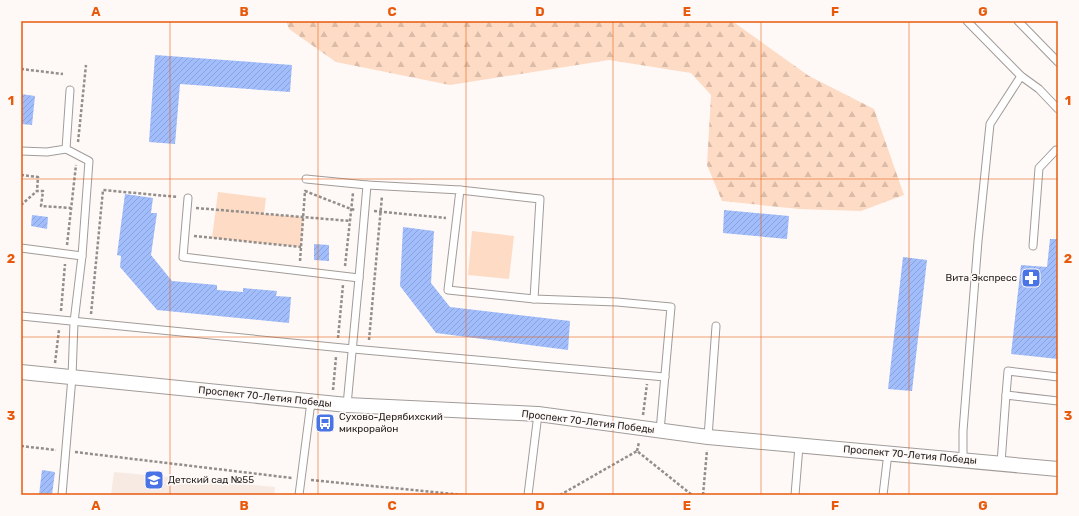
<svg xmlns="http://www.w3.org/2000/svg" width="1079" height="516" font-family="Rubik,sans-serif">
<defs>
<pattern id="forest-firs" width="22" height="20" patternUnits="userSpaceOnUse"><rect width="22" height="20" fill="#fedbc4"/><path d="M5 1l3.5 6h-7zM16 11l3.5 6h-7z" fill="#dabca8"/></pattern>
<pattern id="building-hatch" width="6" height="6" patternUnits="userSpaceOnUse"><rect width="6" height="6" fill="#a1bdfc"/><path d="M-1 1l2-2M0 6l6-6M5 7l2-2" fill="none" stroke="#8aa2d8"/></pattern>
</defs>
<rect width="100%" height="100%" fill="#fef9f6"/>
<path fill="#f6eae2" d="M114,472l161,15 -1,8h-163z"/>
<g fill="#fedbc4">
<path d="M218,192l48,6 -2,16 39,3 -2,30 -89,-9z"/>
<path d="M472,231l42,5 -5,43 -41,-4z"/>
</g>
<path fill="url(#forest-firs)" d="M286,21h446l77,55 65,33 30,86 -43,16 -62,-2 -77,-8 -15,-36 4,-70 -20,-22 -82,-13 -159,25 -114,-23 -47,-33z"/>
<g fill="url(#building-hatch)">
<path d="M155,55l137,10 -2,27 -110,-8 -5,60 -26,-2z"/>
<path d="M21,94l14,2 -3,29 -11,-1z"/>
<path d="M125,194l28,4 -2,15h6l-6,42 21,26 45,4v5l26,2v-4l34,3 -1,5 15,1 -2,26 -132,-13 -37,-43 1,-11 -4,-1z"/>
<path d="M724,210l65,6 -2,23 -64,-6z"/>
<path d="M32,215l16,2 -1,12 -16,-3z"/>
<path d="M403,227l31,4 -3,52 19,24 120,14 -2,29 -132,-17 -36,-47z"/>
<path d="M1050,239h8v120l-47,-5 10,-89 26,2z"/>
<path d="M314,244l15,1v16l-15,-1z"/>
<path d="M903,257l24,3 -15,131 -24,-2z"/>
<path d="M42,470l13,2 -3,23h-13z"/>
</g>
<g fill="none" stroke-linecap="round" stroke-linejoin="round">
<g stroke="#a19c99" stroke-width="9">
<g id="service">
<path d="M967,21l54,55 18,13 19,20"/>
<path d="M1018,21l40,41"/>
<path d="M66,149l23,12 -7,95"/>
<path d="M21,151l26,1 19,-3 4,-59"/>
<path d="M306,179l61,6"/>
<path d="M460,190l80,9 -6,100"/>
<path d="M188,198l-5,59 176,21 -12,127"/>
<path d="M1033,246l6,-78 17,-18h2"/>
<path d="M21,248l61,8 -8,66 -2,55 -10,118"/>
<path d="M359,278l8,-93 93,5 -12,100 86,9 83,3 54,5 -11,124"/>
<path d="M21,316l332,33 312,28"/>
<path d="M1006,395l2,-24 50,6"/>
<path d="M708,437l8,-111"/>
<path d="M963,460v-29l15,-190 12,-117 31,-48"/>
<path d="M1001,463l5,-68 52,6"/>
<path d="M299,495l12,-93"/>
<path d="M528,495l10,-81"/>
<path d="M795,495l4,-49"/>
<path d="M883,495l5,-42"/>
</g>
</g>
<g stroke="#a19c99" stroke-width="16">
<path id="minor" d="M21,372l326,33 191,9 170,23 350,32"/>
</g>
<g stroke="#928e8c" stroke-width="2.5" stroke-dasharray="3 2" stroke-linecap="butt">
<path d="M21,69l42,5"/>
<path d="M78,142l8,-77"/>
<path d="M21,175l17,2 -1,14"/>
<path d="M21,205l16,-14h6l-2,15 30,2"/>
<path d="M196,208l154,13"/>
<path d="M374,211l72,7"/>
<path d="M194,236l107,11"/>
<path d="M67,245l9,-80"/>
<path d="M300,261l5,-70 46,18 4,1"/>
<path d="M345,266l8,-73"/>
<path d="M61,311l4,-47"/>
<path d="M91,314l12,-124 75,7"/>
<path d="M338,338l5,-53"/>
<path d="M369,340l13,-144"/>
<path d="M55,363l4,-33"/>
<path d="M333,390l3,-33"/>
<path d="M643,415l4,-31"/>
<path d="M325,423l2,-7"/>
<path d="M21,446l35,4"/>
<path d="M637,451l2,-9"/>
<path d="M75,452l217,26"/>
<path d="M311,480l153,15"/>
<path d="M560,495l77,-44 55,44"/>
<path d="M703,495l4,-45"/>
</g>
<use href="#service" stroke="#fff" stroke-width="7"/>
<use href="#minor" stroke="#fff" stroke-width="14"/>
</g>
<path fill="none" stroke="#e8590c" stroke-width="1" stroke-opacity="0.55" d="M170,21v474M318,21v474M466,21v474M613,21v474M761,21v474M909,21v474M21,179h1037M21,337h1037"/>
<defs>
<g id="pharmacy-square" transform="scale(1)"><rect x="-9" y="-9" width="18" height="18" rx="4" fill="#4a74e6" stroke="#fef9f6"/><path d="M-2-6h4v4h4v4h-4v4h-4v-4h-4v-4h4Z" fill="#fff"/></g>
<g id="bus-square" transform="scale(1)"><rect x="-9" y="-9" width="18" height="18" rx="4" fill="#4a74e6" stroke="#fef9f6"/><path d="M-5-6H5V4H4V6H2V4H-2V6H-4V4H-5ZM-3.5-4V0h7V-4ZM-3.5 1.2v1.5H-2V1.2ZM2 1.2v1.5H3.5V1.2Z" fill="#fff"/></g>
<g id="school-square" transform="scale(1)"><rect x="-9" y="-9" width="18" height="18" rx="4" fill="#4a74e6" stroke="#fef9f6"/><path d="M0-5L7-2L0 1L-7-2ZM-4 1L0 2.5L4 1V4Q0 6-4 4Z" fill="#fff"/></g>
</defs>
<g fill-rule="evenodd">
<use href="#pharmacy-square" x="1031" y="278"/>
<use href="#bus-square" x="325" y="423"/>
<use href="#school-square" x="154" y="480"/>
</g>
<g text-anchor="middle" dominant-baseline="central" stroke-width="3.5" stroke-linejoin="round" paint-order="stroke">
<g font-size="10" fill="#252322" stroke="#fef9f6" text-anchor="start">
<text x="1017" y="278" text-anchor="end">Вита Экспресс</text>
<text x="339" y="417">Сухово-Дерябихский<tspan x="339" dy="12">микрорайон</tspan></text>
<text x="168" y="480">Детский сад №55</text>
</g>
<g font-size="10" fill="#252322" stroke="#fef9f6">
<text transform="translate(265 397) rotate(6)">Проспект 70-Летия Победы</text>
<text transform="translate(588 422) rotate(7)">Проспект 70-Летия Победы</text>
<text transform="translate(910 455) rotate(5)">Проспект 70-Летия Победы</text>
</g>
</g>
<rect width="1079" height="516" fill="none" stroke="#fef9f6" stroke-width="44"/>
<rect x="22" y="22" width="1035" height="472" fill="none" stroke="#e8590c" stroke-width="1.5"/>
<g font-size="13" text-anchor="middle" font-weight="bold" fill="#e8590c">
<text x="96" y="16">A</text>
<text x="244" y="16">B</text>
<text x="392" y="16">C</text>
<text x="540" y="16">D</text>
<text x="687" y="16">E</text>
<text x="835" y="16">F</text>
<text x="983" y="16">G</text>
<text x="11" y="105">1</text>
<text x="1068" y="105">1</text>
<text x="11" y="263">2</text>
<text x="1068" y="263">2</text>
<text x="11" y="420">3</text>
<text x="1068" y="420">3</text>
<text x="96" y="510">A</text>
<text x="244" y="510">B</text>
<text x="392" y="510">C</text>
<text x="540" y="510">D</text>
<text x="687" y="510">E</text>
<text x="835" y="510">F</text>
<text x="983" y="510">G</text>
</g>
</svg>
